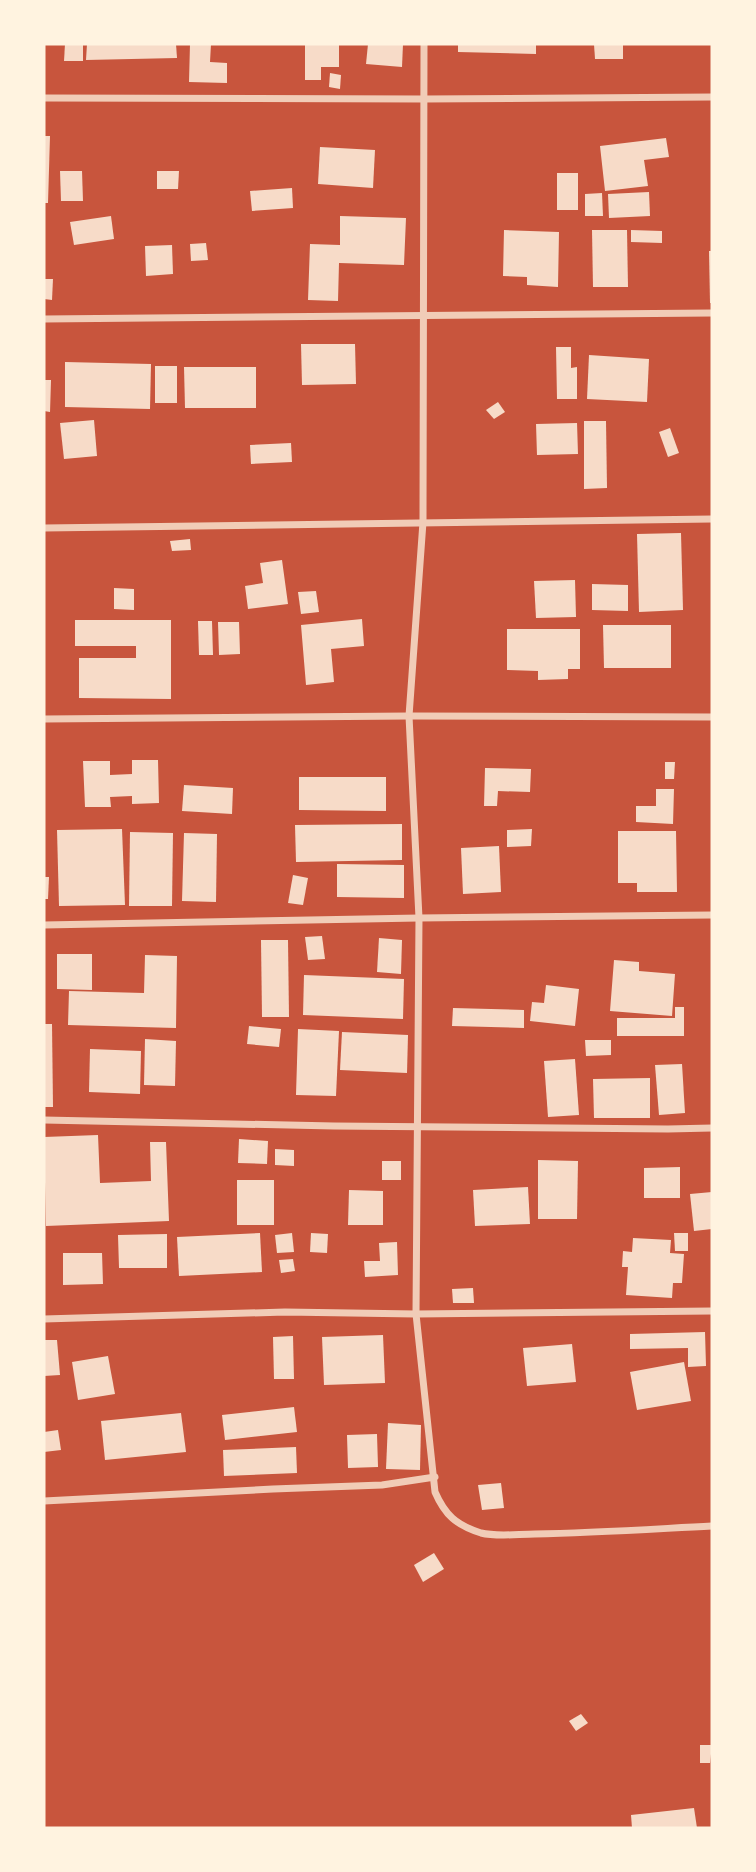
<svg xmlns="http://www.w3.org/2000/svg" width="756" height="1872" font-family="Figtree,sans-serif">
<rect width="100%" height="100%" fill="#c8553d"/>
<g fill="#f7dbc8">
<path d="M65,44h18v17h-19z"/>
<path d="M87,44h89l1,14 -91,2z"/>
<path d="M190,44h21l-1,18 17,1v20l-38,-1z"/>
<path d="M305,44h34v23h-18v13h-16z"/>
<path d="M368,44h35l-1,23 -36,-3z"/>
<path d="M458,44h78v10l-78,-2z"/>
<path d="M594,44h29v15h-28z"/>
<path d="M330,73l11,2 -1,14 -11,-2z"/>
<path d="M44,136h6l-2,67h-4z"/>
<path d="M666,138l3,19 -25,3 4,26 -43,5 -5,-45z"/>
<path d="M320,147l55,3 -2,38 -55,-4z"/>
<path d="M60,171h22l1,30h-22z"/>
<path d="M157,171h22l-1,18h-21z"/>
<rect x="557" y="173" width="21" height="37"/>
<path d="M292,188l1,20 -41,3 -2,-20z"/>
<path d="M649,192l1,24 -41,2 -1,-24z"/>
<path d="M602,193l1,23h-18v-22z"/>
<path d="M111,216l3,23 -40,6 -4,-23z"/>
<path d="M340,216l66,2 -2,47 -65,-2 -1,38 -30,-1 2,-56 30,1z"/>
<path d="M504,230l55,2 -1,55 -31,-2v-8l-24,-1z"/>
<path d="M592,230h35l1,57h-35z"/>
<path d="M631,230l31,1v12l-31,-1z"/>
<path d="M206,243l2,17 -17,1 -1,-17z"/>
<path d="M172,245l1,29 -27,2 -1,-30z"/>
<path d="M709,251h3v52h-2z"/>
<path d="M44,279h9l-1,21 -8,-1z"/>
<path d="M301,344h54l1,40 -54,1z"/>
<path d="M556,347h15v21l6,-1v32h-20z"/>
<path d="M589,355l60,4 -2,43 -60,-3z"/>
<path d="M65,362l86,2 -1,45 -85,-2z"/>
<rect x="155" y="366" width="22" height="37"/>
<path d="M184,367h72v41h-71z"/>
<path d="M44,380h7l-1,32 -6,-1z"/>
<path d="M498,402l7,10 -11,7 -8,-9z"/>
<path d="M94,420l3,36 -33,3 -4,-36z"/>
<path d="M584,421h22l1,67 -23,1z"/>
<path d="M577,423l1,31 -41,1 -1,-31z"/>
<path d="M670,428l9,25 -11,4 -9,-25z"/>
<path d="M291,443l1,19 -41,2 -1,-19z"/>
<path d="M681,533l2,77 -44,2 -2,-78z"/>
<path d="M190,539l1,11 -19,1 -2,-10z"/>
<path d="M282,560l6,44 -40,5 -3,-23 18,-3 -3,-20z"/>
<path d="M575,580l1,37 -40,1 -2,-37z"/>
<path d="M592,584l36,1v26l-36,-1z"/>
<path d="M114,588l20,1v21l-20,-1z"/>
<path d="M316,591l3,21 -18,2 -3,-22z"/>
<path d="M362,619l2,27 -33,3 3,33 -28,3 -5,-60z"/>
<path d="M75,620h96v79l-92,-1v-40h57v-12h-61z"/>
<path d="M198,621h14l1,34h-14z"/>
<path d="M218,622h21l1,32 -21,1z"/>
<path d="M603,625h68v43h-67z"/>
<path d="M507,629h73v40h-12v10l-30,1v-9l-31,-1z"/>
<path d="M132,760h26l1,43 -27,1v-8l-22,1 1,10h-26l-2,-46h27v14l22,-1z"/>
<path d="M665,762h10l-1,17h-9z"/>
<path d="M485,768l46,1 -1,23 -32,-1 -1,15h-13z"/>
<path d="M299,777h87v34l-87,-1z"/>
<path d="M184,785l49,3 -1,26 -50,-3z"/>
<path d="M656,789h18l-1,35 -37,-2v-16h20z"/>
<path d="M402,824v36l-106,2 -1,-37z"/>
<path d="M122,829l3,76 -66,1 -2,-76z"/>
<path d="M532,829l-1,17 -24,1v-17z"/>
<path d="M618,831h58l1,61h-40v-9h-19z"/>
<path d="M130,832l43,1 -1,73h-43z"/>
<path d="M184,833l33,1 -1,68 -34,-1z"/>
<path d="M499,846l2,46 -38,2 -2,-46z"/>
<path d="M337,864l67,1v33l-67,-1z"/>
<path d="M293,875l15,3 -5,27 -15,-2z"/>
<path d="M44,877h5l-1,22h-4z"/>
<path d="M322,936l3,23 -17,1 -3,-23z"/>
<path d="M379,938l23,2 -1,34 -24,-2z"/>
<path d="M261,940h27l1,77h-27z"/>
<path d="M57,954h35v36l-35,-1z"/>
<path d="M145,955l32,1 -1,72 -108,-3 1,-34 75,2z"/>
<path d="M614,960l25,2v9l36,3 -3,42 -62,-5z"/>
<path d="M304,975l100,4 -1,40 -100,-4z"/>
<path d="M546,985l33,4 -4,37 -45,-5 2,-19 12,1z"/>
<path d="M675,1007h9v29h-67v-18h58z"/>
<path d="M453,1008l71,2v18l-72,-2z"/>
<path d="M44,1024h8l1,83h-9z"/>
<path d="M249,1026l32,3 -2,18 -32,-3z"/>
<path d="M298,1029l41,2 -3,65 -40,-1z"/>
<path d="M342,1032l66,3 -1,38 -67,-3z"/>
<path d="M145,1039l31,2 -1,45 -31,-1z"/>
<path d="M585,1040h26v15l-25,1z"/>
<path d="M90,1049l51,2 -1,43 -51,-2z"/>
<path d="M575,1059l4,56 -31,2 -4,-56z"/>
<path d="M682,1064l3,49 -26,2 -4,-50z"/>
<path d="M650,1078v40h-56l-1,-39z"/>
<path d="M98,1135l2,48 51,-2 -1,-39h16l3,79 -123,5 -2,-89z"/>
<path d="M239,1139l29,2 -1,23 -29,-1z"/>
<path d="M275,1149l19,1v16l-19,-1z"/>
<path d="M538,1160l40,1 -1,58h-39z"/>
<rect x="382" y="1161" width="19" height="19"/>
<path d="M680,1167v31h-36v-30z"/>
<rect x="237" y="1180" width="37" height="45"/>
<path d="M528,1187l2,37 -55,2 -2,-36z"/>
<path d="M349,1190l34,1v34h-35z"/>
<path d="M712,1192v37l-18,2 -4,-37z"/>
<path d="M260,1233l2,39 -83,4 -2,-39z"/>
<path d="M292,1233l2,19 -17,1 -2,-18z"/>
<path d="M311,1233l17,1 -1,19 -17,-1z"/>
<path d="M674,1233h14v18h-13z"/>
<path d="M167,1234v34h-48l-1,-33z"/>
<path d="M633,1238l38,2 -1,13 14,1 -2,29h-9l-1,15 -46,-3 2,-28h-6l1,-16 9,1z"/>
<path d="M397,1242l1,33 -33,2 -1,-16h16l-1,-18z"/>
<path d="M63,1253h39l1,31 -40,1z"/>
<path d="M293,1259l2,12 -14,2 -2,-13z"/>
<path d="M473,1288l1,15h-21l-1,-14z"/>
<path d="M705,1332l1,34 -18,1v-19l-58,1v-15z"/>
<path d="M383,1335l2,48 -61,2 -2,-48z"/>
<path d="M293,1336l1,43h-20l-1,-42z"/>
<path d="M44,1340h13l3,35 -16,1z"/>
<path d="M572,1344l4,38 -49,4 -4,-38z"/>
<path d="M108,1356l7,38 -37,6 -6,-38z"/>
<path d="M684,1362l7,39 -54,9 -7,-38z"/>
<path d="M294,1407l3,25 -72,8 -3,-25z"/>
<path d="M181,1413l5,39 -81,8 -4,-39z"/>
<path d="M388,1423l33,2 -1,45 -34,-1z"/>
<path d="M58,1430l3,20 -17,2v-20z"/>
<path d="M377,1434l1,33 -30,1 -1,-33z"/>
<path d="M296,1447l1,26 -73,3 -1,-26z"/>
<path d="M501,1483l3,25 -22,2 -4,-25z"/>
<path d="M434,1553l10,16 -21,13 -9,-17z"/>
<path d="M581,1714l7,9 -12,8 -7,-10z"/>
<path d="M700,1745h12l-2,18h-10z"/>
<path d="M694,1808l3,20h-65l-1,-13z"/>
</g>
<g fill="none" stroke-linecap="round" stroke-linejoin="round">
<g stroke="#f1ccb7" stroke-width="7">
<path d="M424,44l-1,478 -14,194 10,202 -3,396 19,178c10,23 21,33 46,41 16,4 37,1 54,1 59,-1 118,-5 177,-8"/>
<path d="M44,98l380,1 288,-2"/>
<path d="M44,319l668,-6"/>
<path d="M44,528l668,-9"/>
<path d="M44,719l365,-3 303,1"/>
<path d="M44,925l375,-7 293,-3"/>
<path d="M44,1120l290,6 334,3 44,-1"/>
<path d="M44,1319l241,-7 131,2 296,-3"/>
<path d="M44,1501l229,-12 109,-4 53,-8"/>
</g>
</g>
<rect width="756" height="1872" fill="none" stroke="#fff3e0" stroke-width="91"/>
</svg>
